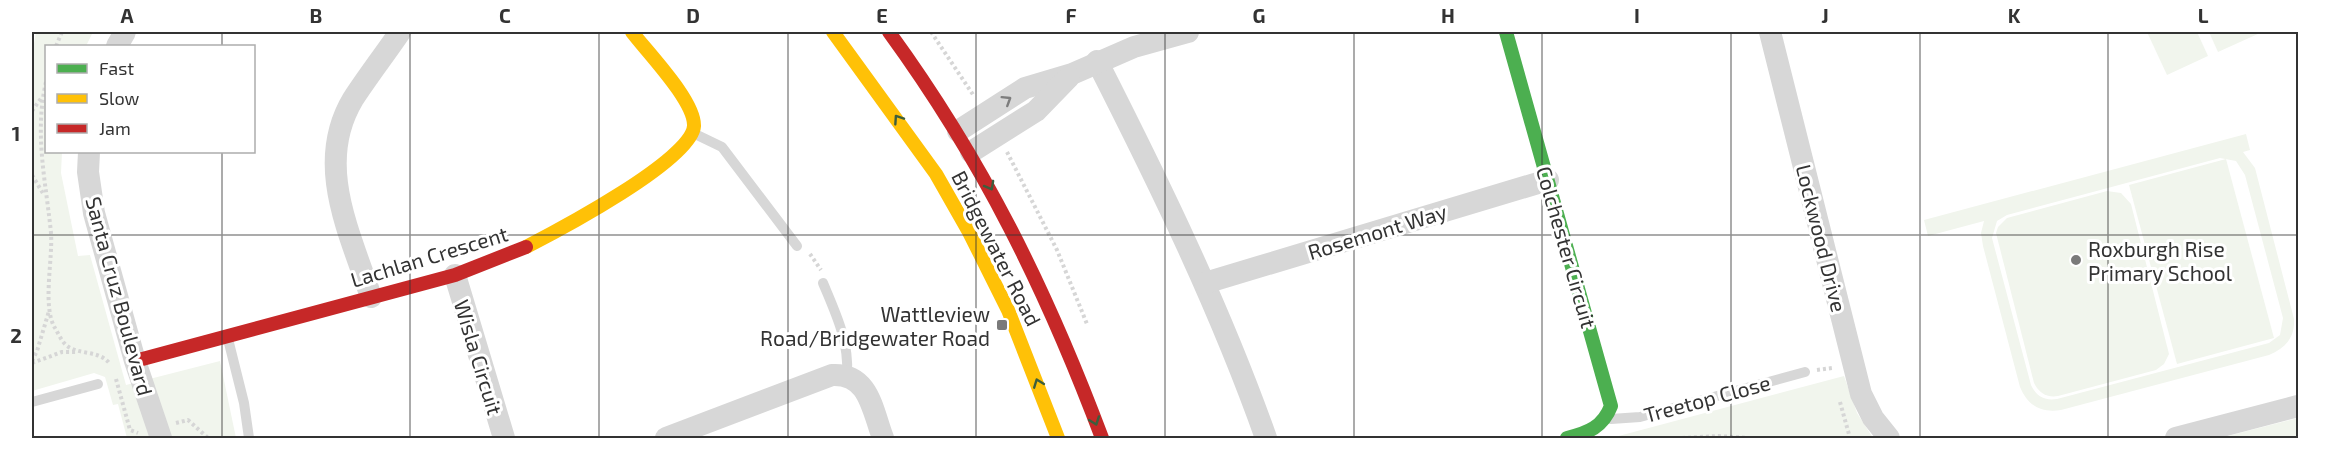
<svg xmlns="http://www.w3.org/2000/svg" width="2330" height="470" font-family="'Exo 2',sans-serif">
<rect width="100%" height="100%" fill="#fff"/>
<g fill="#f1f5ed" fill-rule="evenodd">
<path d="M36,32h57l-7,14h-40v106h16l-1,21 17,83 12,-1 36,130 94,-24 16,77h-109l-9,-34 -5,1 -8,-28 -11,-4 -62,18v-336z"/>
<path d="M2147,32h50l11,24 -41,19z"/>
<path d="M2209,32h50l1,1 -42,19z"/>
<path d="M2246,134l4,16 -7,2 12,16 39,151c1,18 -8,29 -25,36l-208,55c-20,3 -33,-4 -41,-23l-37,-141 -2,-13 3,-12 -56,15 -4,-16zM2220,158l16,3 9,14 38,143 -3,17 -11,8 -212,56c-13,2 -21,-3 -26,-14l-39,-147 5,-17 10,-6z"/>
<path d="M2226,159l48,179 -97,26 -48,-179z"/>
<path d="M2107,191l14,2 10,11 38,150 -5,10 -8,6 -98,26c-11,2 -19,-3 -24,-13l-38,-150 2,-6 9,-9z"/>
<path d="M1844,376l13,37 16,25h-262z"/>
<path d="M2298,418v20h-78z"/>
</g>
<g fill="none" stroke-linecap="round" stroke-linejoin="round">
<g stroke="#d6d6d6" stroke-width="4" stroke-dasharray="3 3" stroke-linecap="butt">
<path d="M931,32l43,64"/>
<path d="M56,46l6,-14"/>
<path d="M46,82c-12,52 0,100 5,151 2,26 -9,74 4,95 3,5 6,12 10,16 12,12 34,5 45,20"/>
<path d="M32,111l10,-14"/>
<path d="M1007,152l50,98 30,74"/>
<path d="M32,175l12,20"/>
<path d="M810,254l11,16"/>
<path d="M32,361l5,-10 12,-40"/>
<path d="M32,363l30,-11h16"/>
<path d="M1817,370l15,-2"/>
<path d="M116,379l14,51 8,3"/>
<path d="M1840,402l10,36"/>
<path d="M176,423l12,-3 20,18"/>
<path d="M1682,438l36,-2 31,2"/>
</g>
<g stroke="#d7d7d7" stroke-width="10">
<path d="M695,134l27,13 75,99"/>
<path d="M823,283c13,31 26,58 24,91"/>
<path d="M228,339l16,64 5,35"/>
<path d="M32,402l66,-18"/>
<path d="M1611,419l29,-2 165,-45"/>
</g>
<g stroke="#d7d7d7" stroke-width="22">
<path d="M1770,32l91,362 12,24 16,20"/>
<path d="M117,46l8,-14"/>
<path d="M1097,61c63,124 123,247 169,377"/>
<path d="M958,131l67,-43 47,-14 62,-27 54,-15"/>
<path d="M89,152l-1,20 6,41 41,148 26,77"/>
<path d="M971,152l65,-41 33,-34"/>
<path d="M455,275l49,163"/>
<path d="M1205,283l343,-103"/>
<path d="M371,297c-21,-64 -57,-133 -18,-198 15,-23 32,-45 47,-67"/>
<path d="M666,438l166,-63c37,-2 40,34 51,63"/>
<path d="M2176,438l122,-32"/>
</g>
<path stroke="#4caf50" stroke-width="14" d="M1506,32l105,374c-8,21 -23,27 -44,32"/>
<g stroke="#ffc107" stroke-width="14">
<path d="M833,32l103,142 33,58 39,78 50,128"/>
<path d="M526,247c31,-16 166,-87 168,-121 1,-25 -46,-73 -62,-94"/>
</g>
<g stroke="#c62828" stroke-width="14">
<path d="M889,32c94,129 157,257 213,406"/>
<path d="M135,361l320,-86 71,-28"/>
</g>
</g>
<defs><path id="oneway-chevron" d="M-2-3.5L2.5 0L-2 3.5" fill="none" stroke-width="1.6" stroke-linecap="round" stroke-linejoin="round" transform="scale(1.5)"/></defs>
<use stroke="#7d7d7d" href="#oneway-chevron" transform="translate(1007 100) rotate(-32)"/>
<g stroke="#3c5e3d">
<use href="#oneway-chevron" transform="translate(898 119) rotate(-124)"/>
<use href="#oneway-chevron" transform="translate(990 186) rotate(61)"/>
<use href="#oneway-chevron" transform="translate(1038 383) rotate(-111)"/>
<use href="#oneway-chevron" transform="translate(1095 421) rotate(70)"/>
</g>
<path fill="none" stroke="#333" stroke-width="1.5" stroke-opacity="0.55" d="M222,32v14M410,32v406M599,32v406M788,32v406M976,32v406M1165,32v406M1354,32v406M1542,32v406M1731,32v406M1920,32v406M2108,32v406M222,152v286M32,235h2266"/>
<g fill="#7a7a7a" stroke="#fff" stroke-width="2">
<circle cx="2076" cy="260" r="6"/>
<rect x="996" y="319" width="12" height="12" rx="3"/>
</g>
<g text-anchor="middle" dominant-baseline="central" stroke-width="6" stroke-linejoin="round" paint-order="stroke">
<g font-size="21" fill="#333" stroke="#fff">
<text transform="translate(1377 231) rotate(-17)">Rosemont Way</text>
<text transform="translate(1822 238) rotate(76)">Lockwood Drive</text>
<text transform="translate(1567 247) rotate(74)">Colchester Circuit</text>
<text transform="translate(997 248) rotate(63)">Bridgewater Road</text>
<text transform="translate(429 256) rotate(-17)">Lachlan Crescent</text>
<text transform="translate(120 296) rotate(75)">Santa Cruz Boulevard</text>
<text transform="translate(479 357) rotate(73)">Wisla Circuit</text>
<text transform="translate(1707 398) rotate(-15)">Treetop Close</text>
</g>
<g font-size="21" fill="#333" stroke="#fff" text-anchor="start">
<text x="2088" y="248">Roxburgh Rise<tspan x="2088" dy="24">Primary School</tspan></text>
<text x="990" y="313" text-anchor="end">Wattleview<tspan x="990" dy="24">Road/Bridgewater Road</tspan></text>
</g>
</g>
<rect width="2330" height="470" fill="none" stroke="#ffffff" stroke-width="66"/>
<rect x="45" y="45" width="210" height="108" fill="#ffffff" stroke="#adadad" stroke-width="1.5"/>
<rect x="57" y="64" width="30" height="9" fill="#4caf50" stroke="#adadad" stroke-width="1.5"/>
<text x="99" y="75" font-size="18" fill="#333333">Fast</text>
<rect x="57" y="94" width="30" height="9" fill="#ffc107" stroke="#adadad" stroke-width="1.5"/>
<text x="99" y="105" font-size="18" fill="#333333">Slow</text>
<rect x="57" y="124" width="30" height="9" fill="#c62828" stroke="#adadad" stroke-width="1.5"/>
<text x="99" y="135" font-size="18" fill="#333333">Jam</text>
<rect x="33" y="33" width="2264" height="404" fill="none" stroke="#333" stroke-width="2"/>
<g font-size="20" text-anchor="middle" font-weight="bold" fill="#333">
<text x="127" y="23">A</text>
<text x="316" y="23">B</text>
<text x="505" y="23">C</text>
<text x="693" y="23">D</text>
<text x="882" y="23">E</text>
<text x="1071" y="23">F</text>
<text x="1259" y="23">G</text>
<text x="1448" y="23">H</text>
<text x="1637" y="23">I</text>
<text x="1825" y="23">J</text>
<text x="2014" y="23">K</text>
<text x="2203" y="23">L</text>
<text x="16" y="141">1</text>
<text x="16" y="343">2</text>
</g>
</svg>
